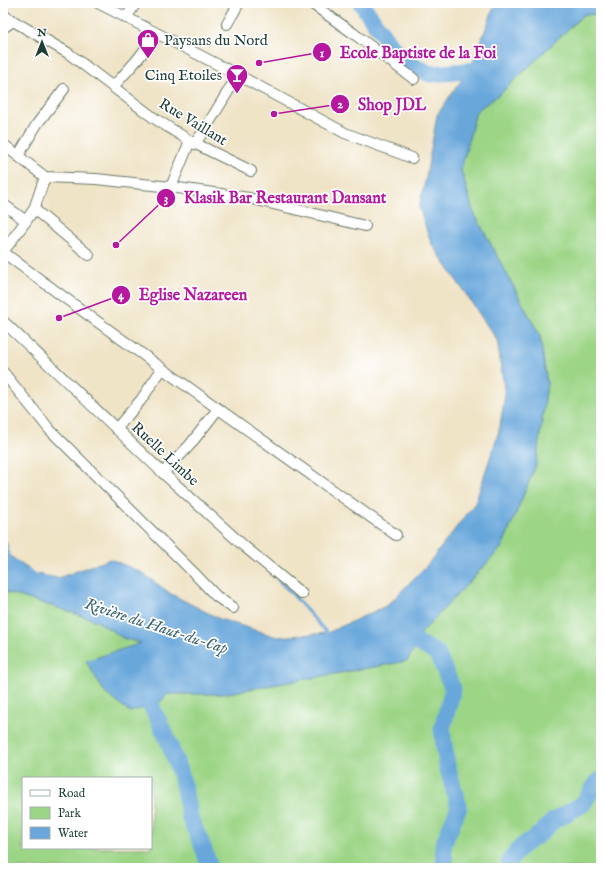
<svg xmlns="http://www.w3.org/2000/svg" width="604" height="871" font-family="'IM FELL English',serif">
<rect width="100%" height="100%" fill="#fff"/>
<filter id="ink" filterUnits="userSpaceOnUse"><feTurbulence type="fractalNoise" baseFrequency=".025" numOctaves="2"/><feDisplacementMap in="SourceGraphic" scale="8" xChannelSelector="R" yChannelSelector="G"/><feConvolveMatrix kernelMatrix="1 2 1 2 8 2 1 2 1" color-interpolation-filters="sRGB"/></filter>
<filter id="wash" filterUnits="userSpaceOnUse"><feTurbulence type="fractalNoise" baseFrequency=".012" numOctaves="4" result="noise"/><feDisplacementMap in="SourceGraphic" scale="16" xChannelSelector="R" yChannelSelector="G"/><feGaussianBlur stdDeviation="0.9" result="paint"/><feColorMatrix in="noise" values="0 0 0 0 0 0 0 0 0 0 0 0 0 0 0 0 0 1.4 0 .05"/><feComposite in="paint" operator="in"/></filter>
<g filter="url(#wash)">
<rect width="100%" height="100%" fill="#f0e4c7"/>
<path fill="#9dd587" stroke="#5e895e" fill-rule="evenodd" d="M584,14l17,1v853h-598v-277l2,1 53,16 39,13 26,17 19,6 -12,68 28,-8 10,-10h54l185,-33 15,-29 80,-85 34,-82 11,-81 -7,-48 -67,-125 -12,-41 15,-59 24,-17zM23,778h128v70h-128z"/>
<path fill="#69a7db" stroke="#447288" d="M500,3h101v12l-17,-1 -84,80 -24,17 -15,59 12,41 67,125 7,48 -11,81 -34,82 -80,85 -4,11 -11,18 -185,33h-54l-10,10 -28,8 -25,-19 -19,-32 55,-18 -18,-5 -26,-17 -39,-13 -53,-16 -2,-1v-41l15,12 18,12 22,4 52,-19 31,13 30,22 49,25 57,18 50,-4 61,-28 41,-42 46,-60 24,-72 6,-36 -8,-55 -66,-97 -12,-36 7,-30 11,-62 20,-29 13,-16 24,-63z"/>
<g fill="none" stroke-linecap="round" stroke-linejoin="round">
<path stroke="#69a7db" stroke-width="3" d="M278,580l15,15 34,38"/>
<path stroke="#69a7db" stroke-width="10" d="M3,546l4,18"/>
<g stroke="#69a7db" stroke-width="17">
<path d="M361,3l29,42 15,16 25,13 61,-5"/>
<path d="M400,629l18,14 19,10 16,36 -11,40 5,37 12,41 -16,38 2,23"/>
<path d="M143,685l5,14 20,41 14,39 8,39 13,29 7,21"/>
<path d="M509,868l1,-8 12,-14 18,-12 13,-13 30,-17 14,-22 4,-2"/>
</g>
</g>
</g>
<g filter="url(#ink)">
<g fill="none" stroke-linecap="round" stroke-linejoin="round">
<g stroke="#687767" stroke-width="12">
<g id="street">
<path d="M98,3l140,72 107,58 67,25"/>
<path d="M311,3l42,30 61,46"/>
<path d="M3,15l65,38 86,65 36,23 61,30"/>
<path d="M126,18l10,-15"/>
<path d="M227,24l12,-21"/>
<path d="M3,28l10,-7"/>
<path d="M113,87l24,-27 20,-26"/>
<path d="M3,144l42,33 51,2 75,8 78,11 116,28"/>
<path d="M195,144c15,-22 29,-46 43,-69"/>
<path d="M18,156l19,-32 27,-35"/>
<path d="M171,187l19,-46"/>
<path d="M3,204l23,17 -23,31"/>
<path d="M34,209l11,-32"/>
<path d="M26,221l8,-12 55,46"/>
<path d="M3,252c129,97 262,190 393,283"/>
<path d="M3,321l160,152 82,74 57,47"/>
<path d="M3,372l47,58 144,143 22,23 17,12"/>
<path d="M116,429l25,-29 21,-31"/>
<path d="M163,473l26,-27 29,-37"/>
</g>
</g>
<use href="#street" stroke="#fff" stroke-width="10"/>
</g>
</g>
<defs>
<g id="shop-pin" transform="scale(1.15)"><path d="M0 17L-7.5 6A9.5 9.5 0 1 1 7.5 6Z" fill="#b5179e" stroke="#fff"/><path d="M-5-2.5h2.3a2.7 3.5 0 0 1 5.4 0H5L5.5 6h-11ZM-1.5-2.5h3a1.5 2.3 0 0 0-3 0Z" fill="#fff"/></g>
<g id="bar-pin" transform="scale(1.15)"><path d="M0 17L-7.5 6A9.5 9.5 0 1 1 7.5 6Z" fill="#b5179e" stroke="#fff"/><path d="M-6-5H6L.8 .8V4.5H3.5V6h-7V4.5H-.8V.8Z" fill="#fff"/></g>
</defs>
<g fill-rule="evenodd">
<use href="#shop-pin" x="148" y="40"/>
<use href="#bar-pin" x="237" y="75"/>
</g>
<g text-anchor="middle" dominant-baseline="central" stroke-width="3.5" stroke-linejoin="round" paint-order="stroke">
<g font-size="15" fill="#1f3d34" stroke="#fff" text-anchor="start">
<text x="164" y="40">Paysans du Nord</text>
<text x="222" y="75" text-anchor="end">Cinq Etoiles</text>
</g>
<g font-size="15" fill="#1f3d34" stroke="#fff">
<text transform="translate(193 122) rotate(31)">Rue Vaillant</text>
<text transform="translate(165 454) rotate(43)">Ruelle Limbe</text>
</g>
<g font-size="16" font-style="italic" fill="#39626e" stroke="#fff">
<text transform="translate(156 627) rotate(18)">Rivière du Haut-du-Cap</text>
</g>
</g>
<path fill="none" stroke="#b5179e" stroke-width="1.5" d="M259 63L322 52M274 114L340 104M116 245L166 198M59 318L121 295"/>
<g fill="#b5179e" stroke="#fff" stroke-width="1.5">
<circle cx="259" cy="63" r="4"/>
<circle cx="274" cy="114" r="4"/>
<circle cx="116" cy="245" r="4"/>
<circle cx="59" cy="318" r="4"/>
<circle cx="322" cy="52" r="10"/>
<circle cx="340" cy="104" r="10"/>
<circle cx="166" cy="198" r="10"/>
<circle cx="121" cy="295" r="10"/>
</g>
<g font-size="12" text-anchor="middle" font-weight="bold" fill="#fff">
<text x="322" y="57">1</text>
<text x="340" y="108">2</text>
<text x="166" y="202">3</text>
<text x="121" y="299">4</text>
</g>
<g font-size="16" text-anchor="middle" font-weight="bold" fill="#b5179e" stroke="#fff" stroke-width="3.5" stroke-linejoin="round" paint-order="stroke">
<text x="418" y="58">Ecole Baptiste de la Foi</text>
<text x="392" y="110">Shop JDL</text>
<text x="285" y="203">Klasik Bar Restaurant Dansant</text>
<text x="193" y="300">Eglise Nazareen</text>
</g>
<rect width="604" height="871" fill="none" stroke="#fff" stroke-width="16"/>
<rect x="22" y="777" width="130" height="72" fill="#ffffff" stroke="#a5b1ae"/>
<rect x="30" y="790" width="20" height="6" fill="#ffffff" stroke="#a5b1ae"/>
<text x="58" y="797" font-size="12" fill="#1f3d34">Road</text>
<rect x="30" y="807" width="20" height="12" fill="#9dd587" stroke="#a5b1ae"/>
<text x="58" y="817" font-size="12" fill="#1f3d34">Park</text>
<rect x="30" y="827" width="20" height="12" fill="#69a7db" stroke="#a5b1ae"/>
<text x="58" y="837" font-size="12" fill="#1f3d34">Water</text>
<g transform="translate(42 42)" stroke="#ffffff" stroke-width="3" paint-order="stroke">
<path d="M0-3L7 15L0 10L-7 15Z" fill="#1f3d34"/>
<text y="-6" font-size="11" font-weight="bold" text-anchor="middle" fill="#1f3d34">N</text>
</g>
</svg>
